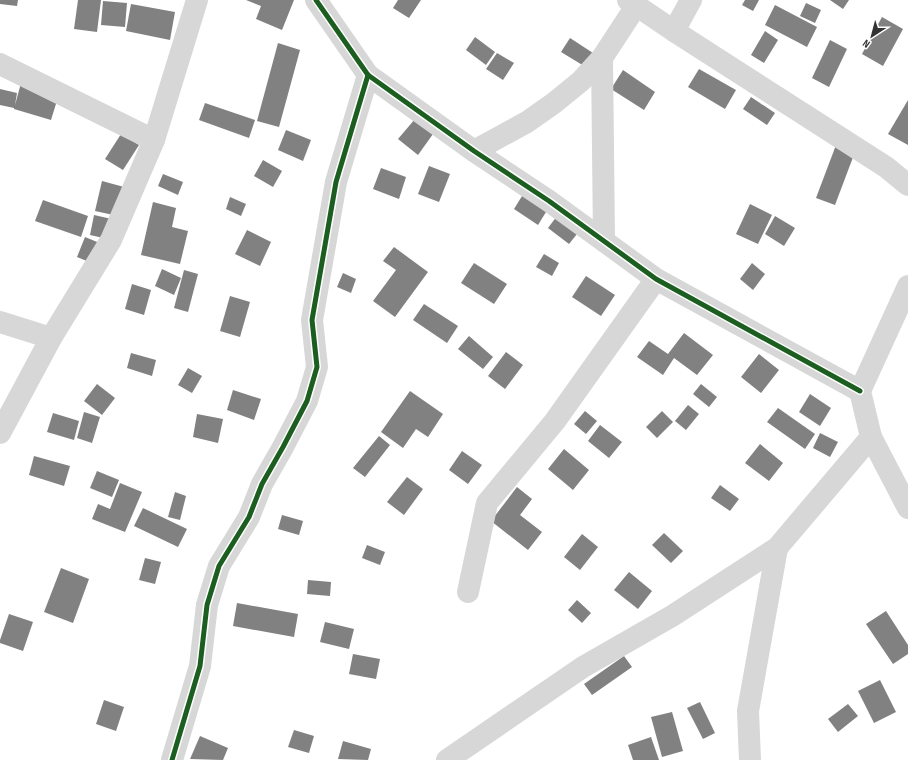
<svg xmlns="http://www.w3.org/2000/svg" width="908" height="760" font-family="'Sofia Sans Condensed',sans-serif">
<rect width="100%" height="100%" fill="#fff"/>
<g fill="#818181">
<path d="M0,0h18l-1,6 -17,-2z"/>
<path d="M78,0h23l-4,32 -23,-3z"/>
<path d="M246,0h48l-12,30 -26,-11 5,-13z"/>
<path d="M398,0h23l-12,18 -16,-10z"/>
<path d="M745,0h14l-6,11 -11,-6z"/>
<path d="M830,0h19l-6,9z"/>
<path d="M103,1l24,2 -2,24 -24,-2z"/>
<path d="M806,3l15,7 -6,13 -15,-7z"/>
<path d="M131,4l44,8 -5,28 -44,-9z"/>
<path d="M775,5l42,22 -10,20 -42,-22z"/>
<path d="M882,17l21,12 -20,37 -21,-12z"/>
<path d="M765,31l13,9 -14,23 -13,-8z"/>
<path d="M475,37l20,15 -9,13 -20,-15z"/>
<path d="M570,38l23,15 -9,13 -23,-14z"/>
<path d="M830,40l17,9 -18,38 -17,-9z"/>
<path d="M278,43l22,7 -21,77 -22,-6z"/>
<path d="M497,53l17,10 -11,17 -17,-11z"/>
<path d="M699,69l37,21 -11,19 -37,-22z"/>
<path d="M623,70l32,22 -11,18 -33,-21z"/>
<path d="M21,83l38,11 -8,26 -37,-11v-1l-14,-3v-16l17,4 -2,12z"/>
<path d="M751,97l24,16 -8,12 -24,-16z"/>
<path d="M908,100v45l-20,-11z"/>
<path d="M205,103l50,17 -6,18 -50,-18z"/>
<path d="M415,119l18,15 -15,21 -20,-16z"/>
<path d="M286,130l25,10 -8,21 -25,-11z"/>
<path d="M121,134l18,11 -16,25 -18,-11z"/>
<path d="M836,145l19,7 -20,53 -19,-7z"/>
<path d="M263,160l19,11 -9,16 -19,-11z"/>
<path d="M429,166l21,8 -11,28 -21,-8z"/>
<path d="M381,168l25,9 -7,22 -26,-10z"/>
<path d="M163,174l20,8 -5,13 -20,-9z"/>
<path d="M102,181l22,6 -6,29 -23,-5z"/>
<path d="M527,188l24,16 -13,21 -24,-16z"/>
<path d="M230,197l16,7 -5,12 -15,-7z"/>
<path d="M43,200l45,16 -7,21 -46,-16z"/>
<path d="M153,202l23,6 -4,19 16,4 -8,33 -39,-9z"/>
<path d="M750,204l22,11 -14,29 -22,-10z"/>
<path d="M560,212l21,17 -12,15 -21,-16z"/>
<path d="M94,215l22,5 -4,20 -22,-5z"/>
<path d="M775,216l20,12 -11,18 -19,-12z"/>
<path d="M247,230l24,12 -11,24 -25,-12z"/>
<path d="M85,237l22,9 -8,20 -22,-9z"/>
<path d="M394,247l34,25 -33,45 -22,-16 23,-31 -13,-9z"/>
<path d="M544,254l15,9 -7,13 -16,-9z"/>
<path d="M474,263l33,21 -13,20 -33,-21z"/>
<path d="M752,263l13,11 -12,16 -13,-11z"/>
<path d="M162,269l19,9 -7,17 -19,-9z"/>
<path d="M184,270l14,4 -10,38 -14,-4z"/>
<path d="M343,273l13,6 -5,14 -14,-6z"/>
<path d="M586,276l29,19 -14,21 -29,-19z"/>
<path d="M132,284l19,6 -7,25 -19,-6z"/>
<path d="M230,296l20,6 -10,35 -20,-6z"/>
<path d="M424,304l34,22 -11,17 -34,-23z"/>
<path d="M684,333l29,22 -16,20 -23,-17 -11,17 -26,-18 12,-16 19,13z"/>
<path d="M469,336l24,21 -10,12 -25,-20z"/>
<path d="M506,352l17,13 -18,24 -17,-13z"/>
<path d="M131,353l25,7 -4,16 -25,-8z"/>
<path d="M759,354l20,16 -18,23 -20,-16z"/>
<path d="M188,368l14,8 -10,17 -14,-8z"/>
<path d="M97,384l18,14 -13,17 -18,-14z"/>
<path d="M701,384l16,13 -8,10 -16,-13z"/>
<path d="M233,390l28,9 -7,21 -27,-10z"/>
<path d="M410,391l33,23 -15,23 -12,-8 -13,19 -22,-16z"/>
<path d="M810,394l21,14 -11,18 -21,-14z"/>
<path d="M688,405l11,9 -13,16 -11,-9z"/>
<path d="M778,408l37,26 -10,15 -38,-27z"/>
<path d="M585,411l12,10 -11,13 -12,-10z"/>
<path d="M662,411l11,11 -16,16 -11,-11z"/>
<path d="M84,412l16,5 -8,26 -15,-5z"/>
<path d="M53,413l26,8 -5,19 -27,-8z"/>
<path d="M197,414l26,5 -5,24 -25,-6z"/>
<path d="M600,425l22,17 -13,16 -21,-17z"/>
<path d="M820,433l18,9 -8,15 -17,-9z"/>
<path d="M379,436l11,9 -25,32 -12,-9z"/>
<path d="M760,444l23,19 -14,18 -24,-18z"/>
<path d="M564,449l25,21 -16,20 -25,-21z"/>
<path d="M462,451l20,14 -14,19 -19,-14z"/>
<path d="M34,456l36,10 -6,20 -35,-11z"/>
<path d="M97,471l22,9 -7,17 -22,-9z"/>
<path d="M407,477l16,12 -19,26 -17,-13z"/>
<path d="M120,483l22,9 -17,40 -33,-13 6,-15 12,5z"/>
<path d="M720,485l19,14 -9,12 -19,-13z"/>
<path d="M517,487l15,12 -12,16 22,17 -14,18 -37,-29z"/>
<path d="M175,492l11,4 -6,24 -12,-3z"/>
<path d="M143,508l44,21 -9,18 -44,-21z"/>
<path d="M282,515l21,6 -4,14 -21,-6z"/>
<path d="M664,533l19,18 -12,12 -19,-18z"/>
<path d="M582,534l16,13 -18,23 -16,-13z"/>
<path d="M367,545l18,7 -5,13 -18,-7z"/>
<path d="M145,558l16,4 -6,22 -16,-4z"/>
<path d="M61,568l28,11 -16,44 -29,-11z"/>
<path d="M629,572l23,19 -14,18 -24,-19z"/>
<path d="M308,580l23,2 -1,14 -23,-2z"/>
<path d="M577,600l14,13 -9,10 -14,-13z"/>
<path d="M237,603l61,11 -4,23 -61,-11z"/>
<path d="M886,611l22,34v9l-15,10 -27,-40z"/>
<path d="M9,614l24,8 -10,29 -23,-8v-3z"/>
<path d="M325,622l29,7 -5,20 -29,-7z"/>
<path d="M353,654l27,5 -4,20 -27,-5z"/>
<path d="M624,656l8,11 -40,28 -8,-11z"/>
<path d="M880,680l16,32 -22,11 -16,-32z"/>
<path d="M104,700l20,7 -8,24 -20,-7z"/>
<path d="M700,702l15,31 -12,6 -16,-31z"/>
<path d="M848,704l10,12 -20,16 -10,-13z"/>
<path d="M672,712l11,39 -21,6 -11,-40z"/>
<path d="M294,730l20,6 -5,17 -21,-6z"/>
<path d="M200,736l28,12 -5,12 -33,-1z"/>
<path d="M651,737l8,23h-26l-5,-15z"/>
<path d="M343,741l28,8 -3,11 -30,-1z"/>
</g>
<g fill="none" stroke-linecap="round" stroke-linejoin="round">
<g stroke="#d7d7d7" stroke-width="22">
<path d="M316,0l52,75 106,76 75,50 107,78 204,112"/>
<path d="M628,0l46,31 212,136 22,18"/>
<path d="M674,31l17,-31"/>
<path d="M602,58l2,183"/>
<path d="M0,64l154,76"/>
<path d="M474,151l53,-29 27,-19 27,-22 21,-23 34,-52"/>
<path d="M908,286l-48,105 11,46 37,71"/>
<path d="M0,322l51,16"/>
<path d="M0,433l51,-95 60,-98 43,-100 43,-140"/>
<path d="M468,592l19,-89 68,-82 101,-142"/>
<path d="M172,760l28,-94 7,-61 12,-39 30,-49 13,-33 21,-37 24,-46 10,-34 -5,-47 24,-138 32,-107"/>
<path d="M447,760l136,-93 89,-51 105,-68 94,-111"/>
<path d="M750,760l-2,-49 29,-163"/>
</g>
<g stroke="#fff" stroke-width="8">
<g id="cycleway">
<path d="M316,0l52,75 106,76 75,50 107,78 204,112"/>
<path d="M172,760l28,-94 7,-61 12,-39 30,-49 13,-33 21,-37 24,-46 10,-34 -5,-47 24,-138 32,-107"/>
</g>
</g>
<use href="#cycleway" stroke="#1b5e20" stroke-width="5"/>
</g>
<g transform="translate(872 36) rotate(216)" stroke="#ffffff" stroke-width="3" paint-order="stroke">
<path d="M0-3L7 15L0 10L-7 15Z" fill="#333333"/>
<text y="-6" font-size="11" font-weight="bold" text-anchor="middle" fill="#333333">N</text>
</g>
</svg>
